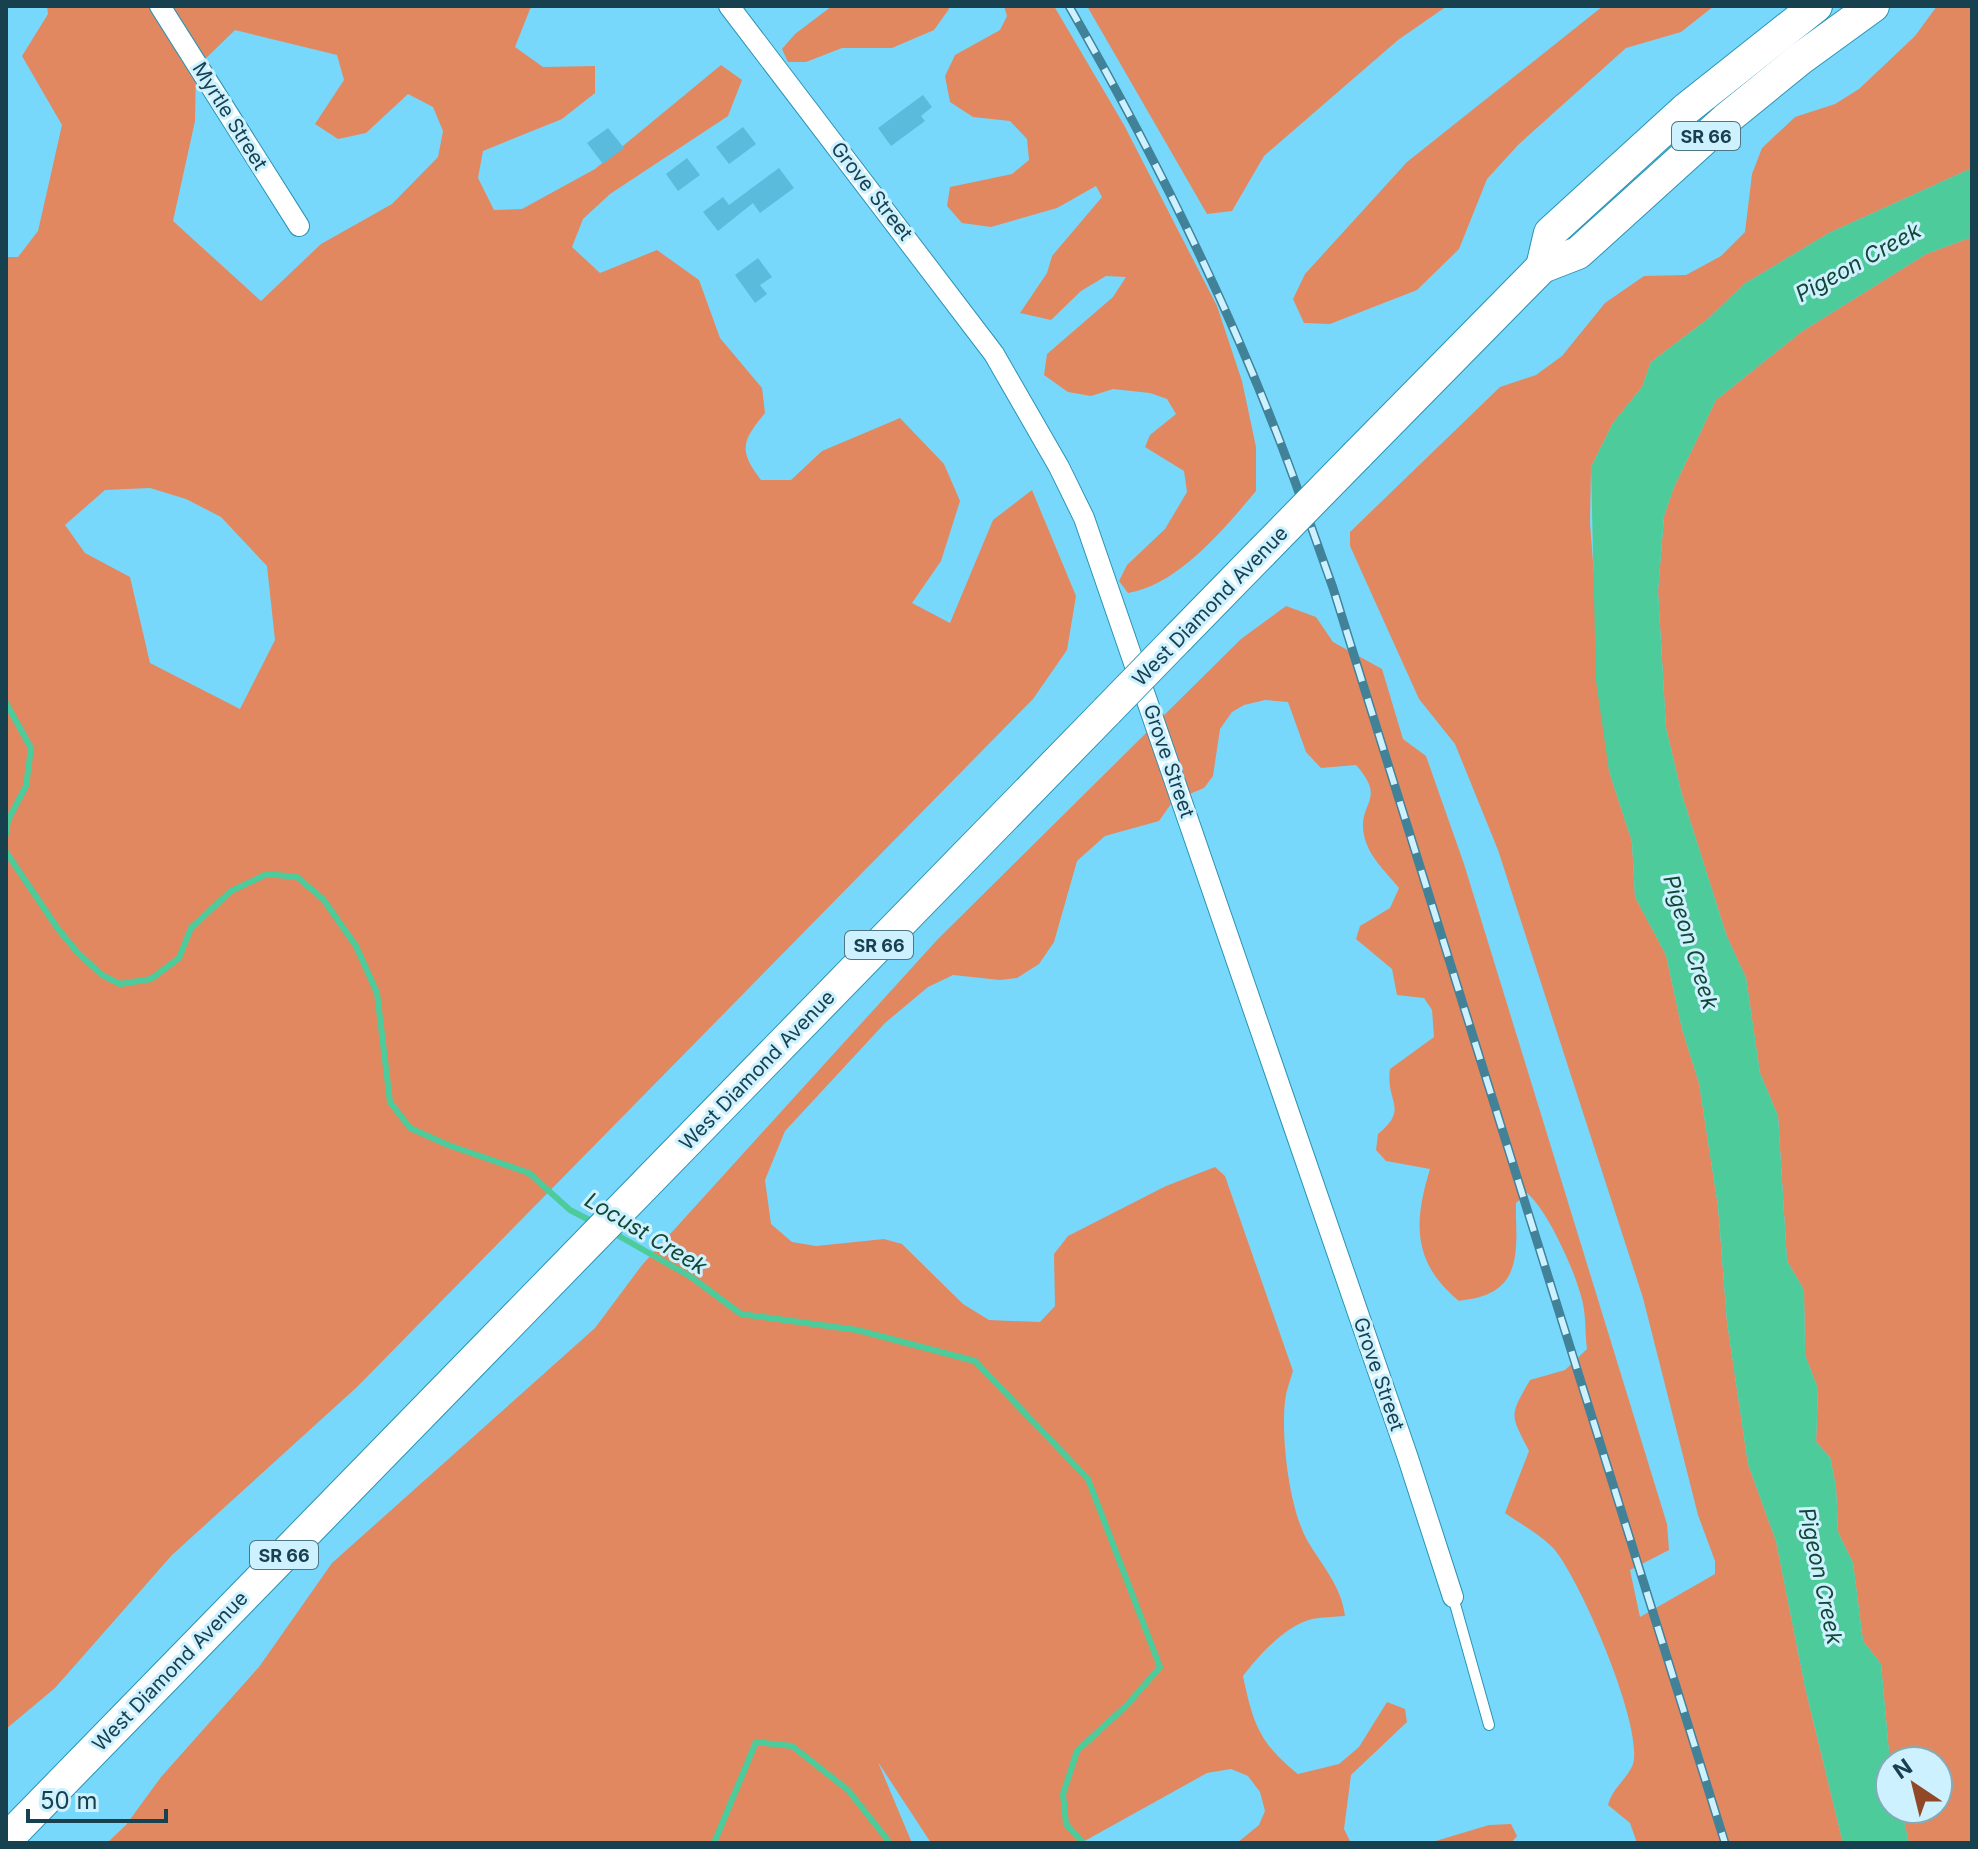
<svg xmlns="http://www.w3.org/2000/svg" width="1978" height="1849" font-family="Inter,sans-serif">
<rect width="100%" height="100%" fill="#78d8fb"/>
<g fill="#e18861" fill-rule="evenodd">
<path d="M47,6h486l-3,3 -15,38 28,20 52,-1v27l-33,26 -79,32 -5,27 16,32 28,-1 73,-40 126,-104 21,15 -14,36 -118,78 -27,25 -11,28 28,26 57,-23 42,30 21,58 42,50 3,25c-23,28 -27,37 -4,67h30l31,-29 78,-33 44,46 16,37 -19,60 -29,42 38,20 43,-103 39,-30 44,106 -9,54 -34,49 -676,688 -185,168 -117,133 -49,41v-1472h12l20,-26 24,-106 -40,-69 26,-42zM235,30l102,25 7,25 -29,44 23,15 28,-6 42,-39 25,13 10,24 -5,26 -46,47 -71,40 -60,57 -88,-80 22,-100 1,-53zM150,488l36,11 35,18 46,49 8,74 -35,69 -90,-46 -20,-86 -45,-24 -20,-28 40,-35z"/>
<path d="M832,6h116l1,3 -15,21 -42,18h-50l-36,14h-18l-6,-13 13,-15z"/>
<path d="M1004,6h50l70,119 93,181 25,75 14,66v44c-31,37 -78,94 -128,102l-9,-12 8,-16 38,-36 22,-37 -3,-21 -39,-24 5,-12 26,-21 -9,-15 -17,-6 -37,-4 -22,7 -23,-4 -24,-17 3,-21 66,-57 13,-20 -20,-1 -25,15 -30,29 -31,-7 27,-40 5,-17 50,-59 -6,-11 -39,22 -66,19 -29,-4 -15,-17 3,-19 62,-13 17,-14 -2,-21 -17,-18 -37,-4 -23,-15 -5,-26 10,-21 45,-25 7,-14z"/>
<path d="M1087,6h360l-49,34 -134,116 -32,55 -25,3z"/>
<path d="M1603,6h111l-33,26 -55,16 -108,97 -31,34 -28,70 -42,41 -87,34 -26,-1 -11,-24 12,-25 102,-112z"/>
<path d="M1937,6h35v162l-143,65 -85,51 -35,34 -58,44 -9,25 -29,36 -22,44 -1,56 19,248 23,71 3,55 31,58 16,74 17,54 19,123 9,116 21,142 28,77 29,146 38,156h-206l-7,-20 -22,-18c5,-18 20,-27 25,-41 11,-37 -53,-185 -79,-215 -13,-14 -33,-25 -49,-36l24,-62c-19,-38 -20,-34 1,-71l35,-10 22,-21c-2,-15 -1,-31 -4,-45 -6,-29 -34,-92 -56,-111l-11,10c-1,31 8,74 -26,90 -9,5 -21,6 -31,8 -46,-38 -46,-77 -29,-132l-44,-8 -10,-11 2,-16c32,-26 7,-32 12,-65l44,-32 -2,-27 -8,-12 -27,-3 -5,-26 -36,-30 4,-13 30,-18 9,-20c-13,-16 -31,-32 -35,-53 -7,-33 24,-34 -8,-70l-35,3 -15,-16 -18,-50 -23,-2 -21,5 -12,7 -12,17 -7,47 -9,12 -31,13 -14,20 -54,15 -28,25 -23,81 -15,22 -22,14 -17,2 -47,-5 -25,12 -43,36 -100,108 -20,49 6,44 21,18 24,4 68,-7 18,5 61,60 26,16 51,2 15,-16 -1,-52 14,-18 98,-50 49,-19 10,9 68,195c-3,10 -7,20 -8,30 -4,37 4,106 22,139 14,24 35,47 38,76 -11,1 -22,1 -33,3 -27,7 -53,36 -69,57 10,47 16,67 55,98l41,-10 20,-17 28,-45 18,7 2,13 -56,53 -7,54 7,14h-114l22,-18 6,-14 -5,-19 -12,-16 -17,-7 -24,4 -126,70h-150l-53,-81 34,81h-805l19,-18 35,-48 98,-110 73,-104 263,-235 47,-63 295,-325 304,-301 45,-33 30,11 17,25 49,27 21,70 23,17 38,108 203,660 2,26 -39,20 10,47 75,-43v-13l-17,-46 -55,-217 -145,-448 -43,-106 -36,-45 -69,-153v-14l150,-145 36,-12 26,-19 43,-53 39,-27 42,-1 35,-19 24,-24 7,-58 10,-26 33,-31 40,-13 24,-15 56,-53z"/>
<path d="M1972,237v1606h-63l-8,-34h37v-48h-48v2l-9,-99 -18,-23 -10,-78 -15,-31 -2,-45 -6,-30 -14,-15 2,-53 -13,-34 -1,-65 -17,-29 -9,-145 -18,-43 -14,-95 -19,-41 -45,-142 -16,-67 -8,-137 6,-75 10,-29 42,-87 85,-68 125,-78z"/>
<path d="M1511,1824l6,12 -6,7h-82l60,-18z"/>
</g>
<path fill="#4dcb9a" d="M1972,168v69l-46,17 -125,78 -85,68 -42,87 -10,29 -6,75 8,137 16,67 45,142 19,41 14,95 18,43 9,145 17,29 1,65 13,34 -2,53 14,15 6,30 2,45 15,31 10,78 18,23 9,99v46h11l8,34h-66l-38,-156 -29,-146 -28,-77 -21,-142 -9,-116 -19,-123 -17,-54 -16,-74 -31,-58 -3,-55 -23,-71 -13,-90 -5,-214 22,-44 29,-36 9,-25 58,-44 35,-34 85,-51z"/>
<g fill="none" stroke-linecap="round" stroke-linejoin="round">
<g stroke="#4dcb9a" stroke-width="6">
<path d="M6,703l25,45 -5,38 -18,34 -2,14"/>
<path d="M6,852l52,77 20,24 24,22 18,9 31,-5 28,-21 12,-30 40,-37 36,-17 30,3 26,22 33,47 21,47 13,109 20,26 38,17 81,28 41,37 25,13"/>
<path d="M612,1232l79,45 50,37 116,16 118,31 113,118 72,188 -33,38 -50,46 -14,43 3,30 17,19"/>
<path d="M714,1843l42,-101 36,4 56,44 42,53"/>
</g>
</g>
<g fill="#5abbdd">
<path d="M923,95l9,12 -11,9 4,5 -34,25 -13,-18z"/>
<path d="M743,127l13,17 -27,20 -13,-17z"/>
<path d="M608,128l16,20 -21,16 -16,-21z"/>
<path d="M687,158l13,17 -22,16 -12,-17z"/>
<path d="M779,168l15,20 -34,25 -7,-10 -35,28 -15,-19 20,-15 6,8z"/>
<path d="M758,258l14,19 -12,8 7,9 -12,9 -20,-28z"/>
</g>
<g fill="none" stroke-linecap="round" stroke-linejoin="round">
<g stroke="#2b93b4" stroke-width="12">
<path id="lane" d="M1453,1597l36,128"/>
</g>
<g stroke="#2b93b4" stroke-width="22">
<g id="street">
<path d="M160,6l139,220"/>
<path d="M729,6l265,348 65,113 25,51 324,940 45,139"/>
</g>
</g>
<g stroke="#2b93b4" stroke-width="34">
<g id="primary">
<path d="M1542,267l8,-34 136,-124 130,-103"/>
<path d="M1357,455l185,-188 36,-14 147,-133 75,-61 73,-53"/>
<path d="M1178,638l84,-86"/>
<path d="M6,1840l1101,-1129"/>
</g>
</g>
<use href="#lane" stroke="#fff" stroke-width="10"/>
<use href="#street" stroke="#fff" stroke-width="20"/>
<use href="#primary" stroke="#fff" stroke-width="32"/>
<g stroke="#418299" stroke-width="9">
<path id="rail" d="M1069,6c80,139 152,283 210,433 19,49 36,99 54,149l392,1255"/>
</g>
<use href="#rail" stroke="#cdf1ff" stroke-width="6" stroke-dasharray="18" stroke-linecap="butt"/>
<g stroke="#2b93b4" stroke-width="34" stroke-linecap="butt">
<g id="primary-bridge">
<path d="M1262,552l95,-97"/>
<path d="M1107,711l71,-73"/>
</g>
</g>
<use href="#primary-bridge" stroke="#fff" stroke-width="32"/>
</g>
<g text-anchor="middle" dominant-baseline="central" stroke-width="6" stroke-linejoin="round" paint-order="stroke">
<g fill="#cdf1ff" stroke="#4e7684" stroke-width="2">
<rect x="1672" y="122" width="68" height="28" rx="6"/>
<rect x="845" y="931" width="68" height="28" rx="6"/>
<rect x="250" y="1541" width="68" height="28" rx="6"/>
</g>
<g font-size="18" font-weight="bold" fill="#184150">
<text x="1706" y="136">SR 66</text>
<text x="879" y="945">SR 66</text>
<text x="284" y="1555">SR 66</text>
</g>
<g font-size="20" fill="#184150" stroke="#cdf1ff">
<text transform="translate(230 116) rotate(58)">Myrtle Street</text>
<text transform="translate(872 191) rotate(52)">Grove Street</text>
<text transform="translate(1210 606) rotate(-46)">West Diamond Avenue</text>
<text transform="translate(1169 761) rotate(71)">Grove Street</text>
<text transform="translate(757 1070) rotate(-46)">West Diamond Avenue</text>
<text transform="translate(1379 1374) rotate(71)">Grove Street</text>
<text transform="translate(170 1671) rotate(-46)">West Diamond Avenue</text>
</g>
<g font-size="22" font-style="italic" fill="#134733" stroke="#cdf1ff">
<text transform="translate(1858 262) rotate(-29)">Pigeon Creek</text>
<text transform="translate(1691 942) rotate(73)">Pigeon Creek</text>
<text transform="translate(646 1233) rotate(31)">Locust Creek</text>
<text transform="translate(1821 1576) rotate(78)">Pigeon Creek</text>
</g>
</g>
<rect width="1978" height="1849" fill="none" stroke="#184150" stroke-width="16"/>
<g transform="translate(1914 1785) rotate(325)"><circle r="38" fill="#cdf1ff" stroke="#85abb9" stroke-width="2"/>
<path d="M0-6L14 30L0 20L-14 30Z" fill="#904827"/>
<text y="-12" font-size="22" font-weight="bold" text-anchor="middle" fill="#184150">N</text>
</g>
<path d="M28 1809v12h138v-12" fill="none" stroke="#184150" stroke-width="4"/>
<text x="40" y="1809" font-size="24" fill="#184150" stroke="#cdf1ff" stroke-width="6" paint-order="stroke">50 m</text>
</svg>
